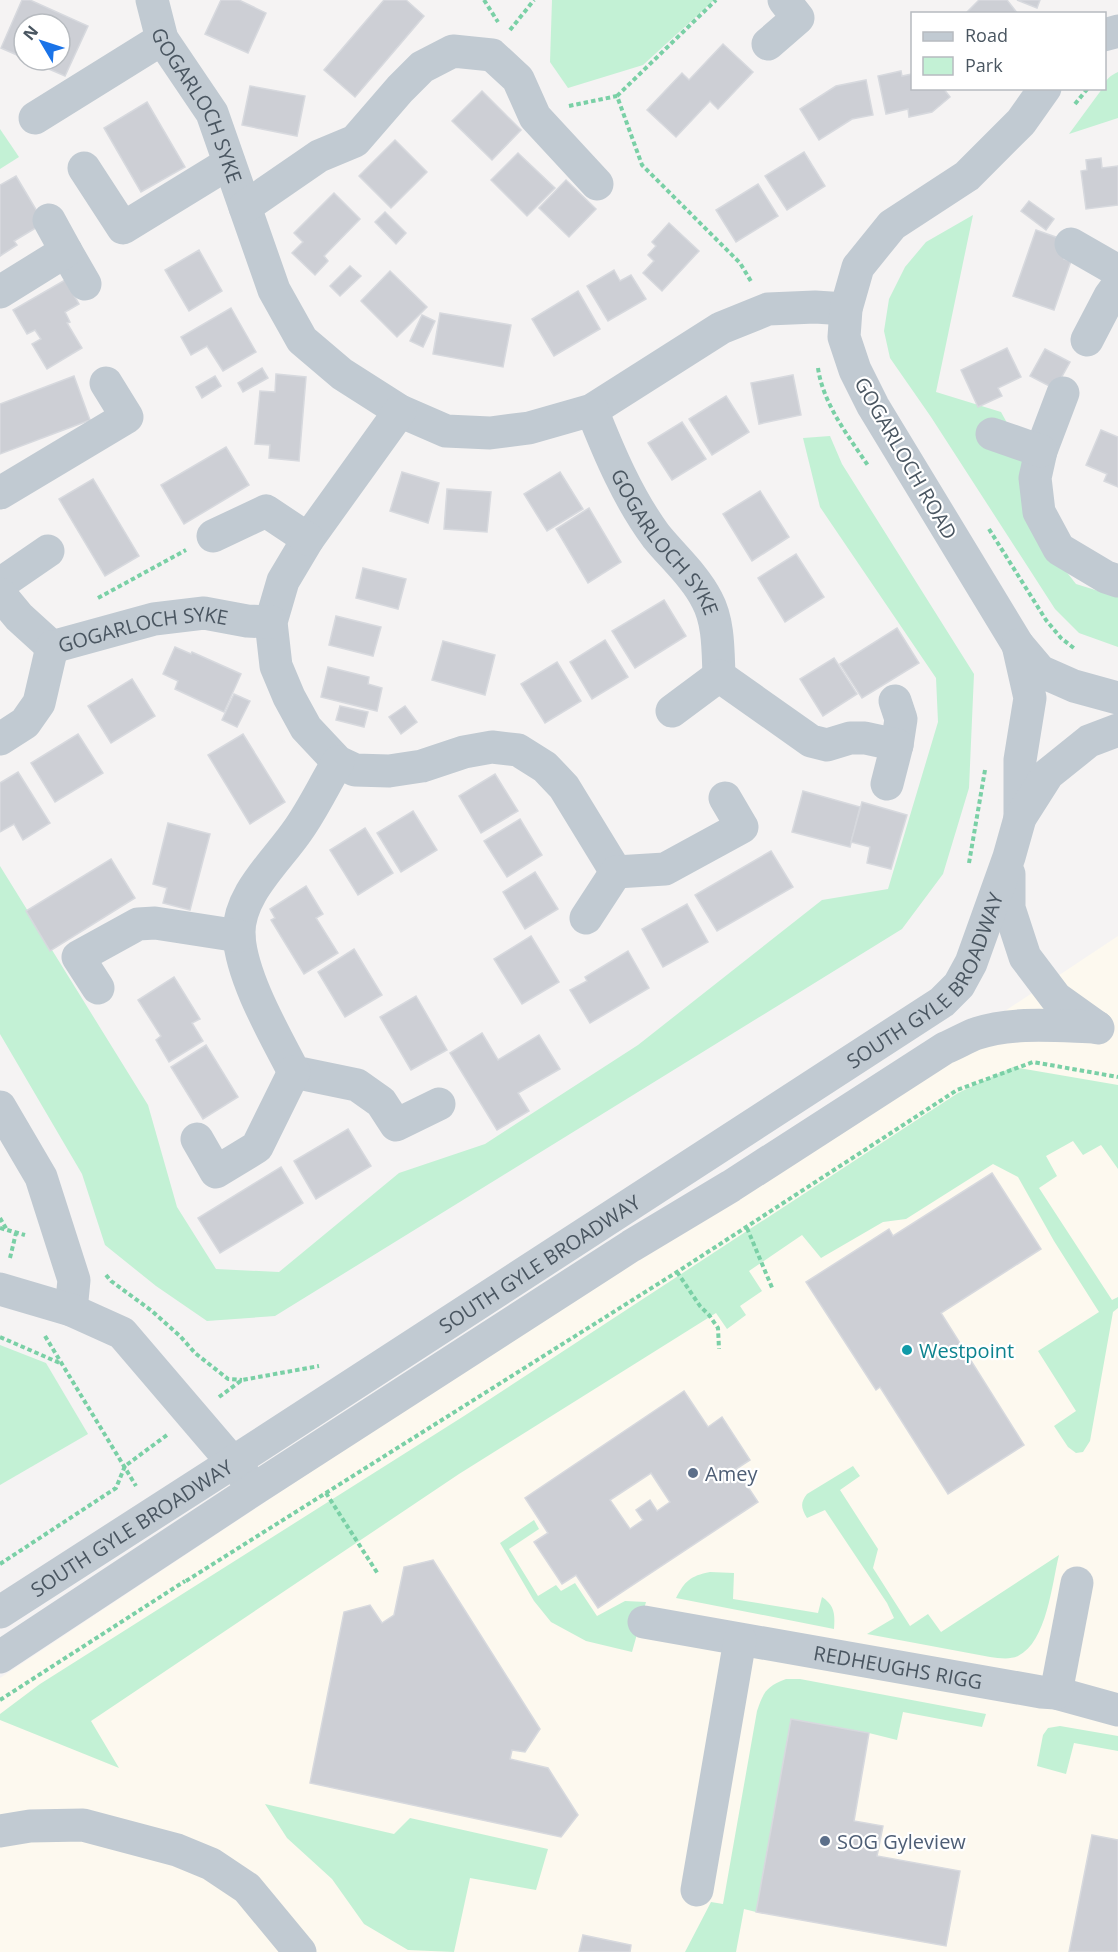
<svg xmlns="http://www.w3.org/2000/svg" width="1118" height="1952" font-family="'Open Sans',sans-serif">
<rect width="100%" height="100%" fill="#f5f3f3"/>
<path fill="#fdf9ef" d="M1118,936v1016h-1118v-274z"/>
<g fill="#c3f1d5">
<path d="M552,0h162l-71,65 -75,23 -18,-26z"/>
<path d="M1118,72v46l-49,16 33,-45 2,-1c0,-8 7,-13 14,-16z"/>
<path d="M0,129l19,28 -19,12z"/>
<path d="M973,215l-37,177 65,20 26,47 -2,60 51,65 42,13v50l-39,-14 -24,-24 -124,-192 -41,-59 -6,-27 5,-32 16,-32 21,-25z"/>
<path d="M830,436l12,28 132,210 -5,114 -26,86 -41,55 -627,387 -68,5 -51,-35 -51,-41 -23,-71 -82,-140v-168l148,239 29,102 39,62 63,3 120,-99 86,-29 153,-99 184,-145 66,-11 50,-167 -2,-44 -116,-171 -17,-69z"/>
<path d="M1013,1067l105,18v84l-17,-24 -18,10 -10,-14 -27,15 11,20 -18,12 73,112 6,-3v11l-5,4 -23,129 -7,11 -7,1 -8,-6 -14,-21 22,-15 -38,-60 61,-39 -45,-71 -36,-64 -25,-13 -87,55 -23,3 -62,36 -19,-23 -53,36 13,20 -22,15 6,9 -19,14 -11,-16 -257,161 -368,247 28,47 -119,-48v-6l40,-30 424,-268 494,-323z"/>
<path d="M0,1345l46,18 42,71 -88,51z"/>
<path d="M853,1466l7,10 -20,14 38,59 -5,19 37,58 18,-12 13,18 118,-77c-7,28 -12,87 -41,101 -9,4 -19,2 -28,1l-123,-23 27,-16 -7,-15 -62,-93 -18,8c-6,-10 -7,-15 0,-24z"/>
<path d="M534,1520l5,9 -30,20 29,47 18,-11 5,6 14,-8 22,33 28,-15 21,1 -14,50 -46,-11 -35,-19 -17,-21 -34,-58z"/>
<path d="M710,1572l24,1 -1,26 85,14 4,-16c13,9 13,17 12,32l-158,-31c9,-17 14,-22 34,-26z"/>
<path d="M786,1679h14l186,35 -4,13 -79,-15 -6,28 -28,-7 -78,-14 -35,193 -12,-3 -8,43h-51l26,-50 12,2 34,-193c7,-20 9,-24 29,-32z"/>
<path d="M1060,1726l58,10v15l-44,-8 -8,31 -29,-8 6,-31 5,-7z"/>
<path d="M265,1804l129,30 16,-16 138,31 -12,41 -66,-12 -16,74 -46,-2 -44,-26 -32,-45 -45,-41z"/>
</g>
<g fill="#cdcfd5" stroke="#d7d9de" stroke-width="1.5" fill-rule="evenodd">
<path d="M22,0h8l58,26 -23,50 -37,-16h32v-36h-36v34l-23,-10z"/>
<path d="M221,0h18l27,13 -18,40 -43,-19z"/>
<path d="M384,0h22l18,16 -69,81 -31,-27z"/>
<path d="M979,0h28l11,14h-53z"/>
<path d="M1017,0h23l-3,8z"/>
<path d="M723,44l30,28 -35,37 -8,-8 -34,36 -29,-27 35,-37 7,7z"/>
<path d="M901,71l1,5 10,-2v14h31l7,9 -18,15 -23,5 -1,-8 -22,5 -8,-38z"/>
<path d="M866,80l7,35 -21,4 -33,21 -19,-31 36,-23z"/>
<path d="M250,86l55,10 -8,40 -55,-11z"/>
<path d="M482,91l39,39 -29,30 -40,-39z"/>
<path d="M147,102l38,65 -44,25 -37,-64z"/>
<path d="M395,140l32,32 -36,36 -32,-32z"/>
<path d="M804,152l21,34 -38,24 -22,-34z"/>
<path d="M518,153l37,35 -28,28 -36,-36z"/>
<path d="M1101,158l1,10 16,-2v39l-32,4 -5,-38 6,-1 -1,-10z"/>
<path d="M16,176l28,47 -30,18 3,4 -17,11v-71z"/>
<path d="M566,180l30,29 -27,28 -30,-29z"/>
<path d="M758,184l20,32 -42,26 -20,-32z"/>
<path d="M334,193l26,26 -36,37 4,5 -13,14 -23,-22 11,-11 -9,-9z"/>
<path d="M1029,201l25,18 -8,11 -25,-19z"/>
<path d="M385,212l21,21 -10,11 -21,-22z"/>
<path d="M669,223l30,28 -37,40 -19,-18 11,-12 -6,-6 8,-9 -4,-4z"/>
<path d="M1036,230l34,12 -6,17 7,2 -17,49 -41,-14z"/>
<path d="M199,250l23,41 -33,20 -24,-41z"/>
<path d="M350,266l11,10 -21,20 -10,-10z"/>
<path d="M614,270l6,11 11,-6 15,24 -38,22 -21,-35z"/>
<path d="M390,271l37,36 -30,30 -36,-36z"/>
<path d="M65,280l14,24 -14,8 5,10 -3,1 15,25 -35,21 -15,-25 9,-5 -6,-9 -8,4 -14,-24z"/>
<path d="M578,291l22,38 -46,27 -22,-37z"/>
<path d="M231,308l25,44 -33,19 -16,-25 -16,9 -10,-18z"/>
<path d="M440,313l71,12 -8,42 -70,-13z"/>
<path d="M422,315l13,6 -12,26 -13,-6z"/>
<path d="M1007,348l14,29 -23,11 4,8 -24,11 -17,-37z"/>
<path d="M1045,349l25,13 -15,27 -25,-13z"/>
<path d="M262,368l6,10 -25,14 -5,-9z"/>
<path d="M276,374l30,3 -7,84 -30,-3 1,-13 -15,-1 5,-53 15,1z"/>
<path d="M793,375l8,40 -42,9 -8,-41z"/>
<path d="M74,376l16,44 -90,34v-50z"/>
<path d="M215,376l6,10 -19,12 -6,-11z"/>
<path d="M726,396l23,36 -37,23 -23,-36z"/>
<path d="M682,422l24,37 -34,21 -24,-37z"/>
<path d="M1101,430l17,7v50l-14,-6 3,-7 -21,-9z"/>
<path d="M226,447l23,38 -65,39 -23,-39z"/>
<path d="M402,472l37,11 -11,40 -38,-12z"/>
<path d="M560,472l23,37 -36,22 -23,-37z"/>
<path d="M93,479l46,77 -34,20 -46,-77z"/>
<path d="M447,489l44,3 -4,40 -43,-3z"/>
<path d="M760,491l29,46 -37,24 -29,-47z"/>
<path d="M589,508l32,54 -33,21 -32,-54z"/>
<path d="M796,554l28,43 -39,25 -27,-44z"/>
<path d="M363,568l43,11 -8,30 -42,-11z"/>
<path d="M664,600l22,36 -51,32 -23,-37z"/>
<path d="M336,616l45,11 -8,29 -44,-11z"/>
<path d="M897,628l22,35 -57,35 -22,-34z"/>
<path d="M605,640l23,37 -36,22 -22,-37z"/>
<path d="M443,641l52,14 -10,40 -53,-15z"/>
<path d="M175,647l16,7 1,-2 49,22 -17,38 -49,-23 3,-8 -15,-7z"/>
<path d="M834,658l23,36 -34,22 -23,-37z"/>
<path d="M557,662l24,39 -36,22 -24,-39z"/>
<path d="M328,667l41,10 -1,7 14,4 -5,23 -56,-14z"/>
<path d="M132,679l23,37 -44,27 -23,-37z"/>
<path d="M234,694l16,7 -13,26 -15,-7z"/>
<path d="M340,706l28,6 -4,15 -28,-7z"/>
<path d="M405,706l12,16 -16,12 -12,-17z"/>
<path d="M78,734l25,39 -48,29 -24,-39z"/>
<path d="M243,734l42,68 -35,22 -42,-69z"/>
<path d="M18,772l32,51 -27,17 -9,-16 -14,8v-49z"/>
<path d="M495,774l23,37 -37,22 -22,-37z"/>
<path d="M803,791l57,16 -10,40 -58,-15z"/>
<path d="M862,802l45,13 -16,54 -24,-6 3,-16 -19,-5z"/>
<path d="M413,811l24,39 -36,22 -24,-39z"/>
<path d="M520,819l22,36 -35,22 -23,-36z"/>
<path d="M168,823l42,11 -20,76 -27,-7 4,-15 -14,-4z"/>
<path d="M365,828l28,45 -35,22 -28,-45z"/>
<path d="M771,851l22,36 -76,44 -22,-36z"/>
<path d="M111,859l24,39 -85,53 -24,-40z"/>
<path d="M535,872l23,37 -33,20 -22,-37z"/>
<path d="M306,886l17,28 -7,4 22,35 -34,21 -33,-54 4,-2 -5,-9z"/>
<path d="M687,904l21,38 -45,25 -21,-38z"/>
<path d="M531,936l28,46 -37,22 -28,-45z"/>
<path d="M354,949l28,46 -37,22 -27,-45z"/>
<path d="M628,951l21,37 -59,35 -20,-33 17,-9 -2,-4z"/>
<path d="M174,977l26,42 -8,4 11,18 -34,21 -13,-22 5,-4 -23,-36z"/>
<path d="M416,996l31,54 -36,20 -31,-53z"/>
<path d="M482,1033l16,27 41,-25 21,34 -42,24 11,18 -32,19 -47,-77z"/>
<path d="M206,1045l32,52 -35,22 -32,-52z"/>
<path d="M348,1129l23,37 -55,33 -22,-38z"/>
<path d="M281,1167l22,36 -83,50 -22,-35z"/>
<path d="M992,1173l49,76 -100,64 83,132 -76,49 -68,-107 -4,3 -70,-108 83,-53 4,7z"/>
<path d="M684,1391l24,36 14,-10 28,43 -14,9 22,33 -160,106 -22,-33 -14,9 -28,-42 14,-9 -23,-35zM651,1473l19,29 -13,9 -7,-11 -14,10 7,10 -13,9 -20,-29z"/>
<path d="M433,1560l107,169 -15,23 -13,-2 -2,9 38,9 30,47 -17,22 -251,-54 34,-171 26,-7 12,18 12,-8 10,-48z"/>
<path d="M791,1719l78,14 -15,88 29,5 -6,30 83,15 -14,75 -190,-34z"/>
<path d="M1092,1835l26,5v112h-49z"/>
<path d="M583,1935l48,10 -1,7h-51z"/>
</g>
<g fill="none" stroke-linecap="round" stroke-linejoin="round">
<g stroke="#7ad0a6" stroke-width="4" stroke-dasharray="4.5 3" stroke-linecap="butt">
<path d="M484,0l14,22"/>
<path d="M510,30l24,-30"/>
<path d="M617,96l99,-96"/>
<path d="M1075,104l13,-16"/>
<path d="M569,106l48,-10 25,69 98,98 12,20"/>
<path d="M818,368c5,36 31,69 51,99"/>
<path d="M989,529l57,91 15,18 14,11"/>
<path d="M98,598l88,-48"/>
<path d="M969,863l16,-93"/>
<path d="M0,1218l7,12"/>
<path d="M0,1228l25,7"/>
<path d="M747,1228l26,62"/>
<path d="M10,1258l6,-25"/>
<path d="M677,1272l23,34 9,9 9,13 1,21"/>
<path d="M106,1275l5,6 41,30 28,25 15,17 33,26 14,1"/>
<path d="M45,1336l91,150"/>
<path d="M0,1337l62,27"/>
<path d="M219,1397l23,-17 77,-14"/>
<path d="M326,1493l52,81"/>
<path d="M0,1564l116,-76 9,-22 42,-31"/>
<path d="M186,1581l491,-309 280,-182 76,-28 85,15"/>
<path d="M0,1700l185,-119"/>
</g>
<g stroke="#c1cad2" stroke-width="33">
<path id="s1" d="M152,0l10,39 50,74 62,177 28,50 40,34 58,37 46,20 44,2 39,-5 63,-18 129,-82 47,-19 47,-2 31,2"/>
<path d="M1104,35l14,-4"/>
<path d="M768,44l30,-26 -14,-18"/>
<path d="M35,118l127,-79"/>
<path d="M84,168l39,60 106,-65"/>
<path d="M245,207l74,-51 36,-15 45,-52 22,-22 31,-16 39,4 26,24 17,38 62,67"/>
<path d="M1071,244l47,27"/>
<path d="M66,251l19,33"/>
<path d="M0,292l66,-41 -17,-31"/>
<path d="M1087,340l23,-44 8,-11"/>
<path d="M1063,393l-22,58 -6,27 4,34 20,37 47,28 12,4"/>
<path id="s2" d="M592,410c17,43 36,88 64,126 17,21 39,40 51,64 12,22 11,52 12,76"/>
<path d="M400,411l-92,128 -25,42 -12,41 5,44 13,31 17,31 32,34 17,8 34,1 33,-5 42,-14 28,-5 26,3 27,17 19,20 52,85"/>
<path d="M992,434l49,17"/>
<path d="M0,493l127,-76 -21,-34"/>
<path d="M213,536l53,-25 42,28"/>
<path d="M0,584l48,-33"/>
<path id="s3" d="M0,594l19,23 33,30 102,-28 50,-6 43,8 24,1"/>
<path d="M1018,645l-145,-239 -18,-36 -11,-33 2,-28 12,-42 34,-42 75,-49 54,-54 24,-34"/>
<path d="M895,701l6,18 -4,26"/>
<path d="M672,711l47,-35 92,65 16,4 23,-7h15l32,7 -10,39"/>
<path d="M0,739l25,-16 14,-20 13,-56"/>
<path d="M338,762c-14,23 -25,47 -40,68 -21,31 -61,65 -59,106 3,43 36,99 55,136l63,13 24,17 15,23 43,-21"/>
<path d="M1020,818v-58l10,-62 -12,-53 22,26 34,15 44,12"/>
<path d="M1009,874v34l16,49 31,41 42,30"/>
<path d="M586,918l30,-46 49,-3 77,-42 -17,-29"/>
<path d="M98,988l-20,-31 60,-33 17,-1 84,13"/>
<path d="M0,1107l41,70 33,103 -3,30"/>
<path d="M197,1139l19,33 41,-25 37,-75"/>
<path d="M0,1289l71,21 51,23 124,145"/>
<path id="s4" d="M0,1612l232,-149 710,-461 17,-17 12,-22 38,-106 11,-39 28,-44 41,-33 29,-11"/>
<path id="s5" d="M644,1622l397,70 15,1 62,17"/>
<path d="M0,1657l256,-169 375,-242 100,-60 214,-138c10,-4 20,-10 30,-14 38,-13 83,-8 122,-7"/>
<path d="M1056,1693l21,-110"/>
<path d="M0,1831l30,-5 53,-1 94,25 34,14 36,24 53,64"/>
<path d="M697,1890l43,-250"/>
</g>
</g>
<circle fill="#0f9aa8" stroke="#fff" stroke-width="2" cx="907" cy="1350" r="6"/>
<g fill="#5c6f8a" stroke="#fff" stroke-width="2">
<circle cx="693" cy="1473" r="6"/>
<circle cx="825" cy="1841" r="6"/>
</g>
<g text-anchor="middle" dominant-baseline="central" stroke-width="4.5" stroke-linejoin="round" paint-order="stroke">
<g font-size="20" fill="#4a5661" stroke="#fff">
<text stroke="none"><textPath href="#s1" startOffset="116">GOGARLOCH SYKE</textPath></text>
<text transform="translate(906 458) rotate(60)">GOGARLOCH ROAD</text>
<text stroke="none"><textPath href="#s2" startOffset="152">GOGARLOCH SYKE</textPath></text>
<text stroke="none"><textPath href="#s3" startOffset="168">GOGARLOCH SYKE</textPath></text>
<text stroke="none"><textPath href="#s4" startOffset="1128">SOUTH GYLE BROADWAY</textPath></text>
<text stroke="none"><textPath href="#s4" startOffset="642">SOUTH GYLE BROADWAY</textPath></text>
<text stroke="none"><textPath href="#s4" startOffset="156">SOUTH GYLE BROADWAY</textPath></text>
<text stroke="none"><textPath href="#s5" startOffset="258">REDHEUGHS RIGG</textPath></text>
</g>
<g font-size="20" fill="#0d838f" stroke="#fff" text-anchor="start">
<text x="919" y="1350">Westpoint</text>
</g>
<g font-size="20" fill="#4e5e75" stroke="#fff" text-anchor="start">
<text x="705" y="1473">Amey</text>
<text x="837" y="1841">SOG Gyleview</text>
</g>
</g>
<rect x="911" y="12" width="195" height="78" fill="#ffffff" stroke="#b7bbc0" stroke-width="1.5"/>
<rect x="923" y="32" width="30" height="9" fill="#c1cad2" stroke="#b7bbc0" stroke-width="1.5"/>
<text x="965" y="42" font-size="18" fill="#4a5661">Road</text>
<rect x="923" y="57" width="30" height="18" fill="#c3f1d5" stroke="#b7bbc0" stroke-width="1.5"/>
<text x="965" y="72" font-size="18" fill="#4a5661">Park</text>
<g transform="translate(42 42) rotate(309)"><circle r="28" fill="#ffffff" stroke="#b7bbc0" stroke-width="1.5"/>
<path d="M0-4.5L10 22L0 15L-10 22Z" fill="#1a73e8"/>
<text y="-9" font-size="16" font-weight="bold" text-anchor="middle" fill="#4a5661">N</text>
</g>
</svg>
